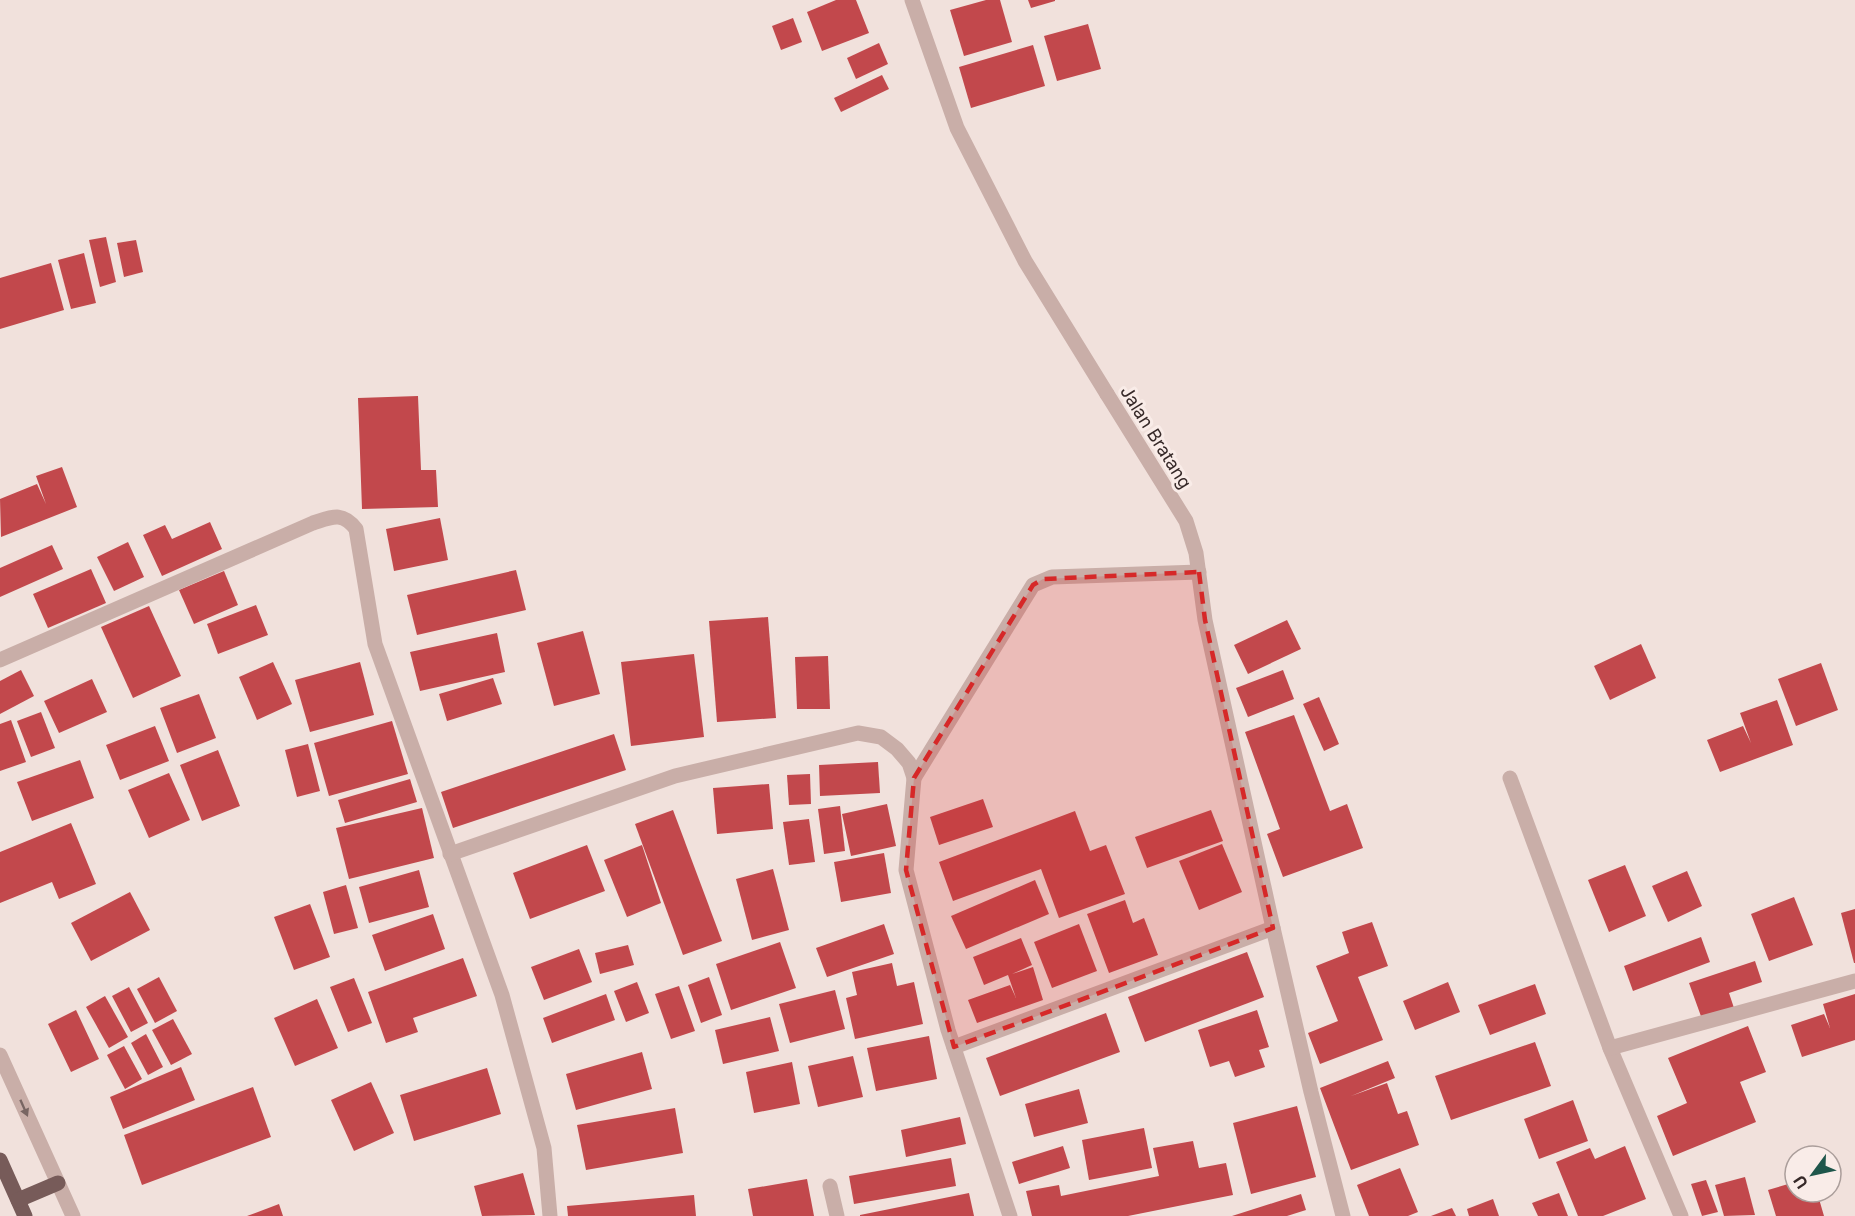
<svg xmlns="http://www.w3.org/2000/svg" width="1855" height="1216" font-family="Inter,sans-serif">
<rect width="100%" height="100%" fill="#f1e1dc"/>
<g fill="#c2484c">
<path d="M836,0h20l13,33 -47,18 -15,-39z"/>
<path d="M986,0h14l12,42 -48,14 -14,-46z"/>
<path d="M1028,0h27v1l-24,7z"/>
<path d="M793,18l9,24 -21,8 -9,-24z"/>
<path d="M1088,24l13,45 -44,12 -13,-45z"/>
<path d="M879,43l9,21 -32,15 -9,-21z"/>
<path d="M1033,45l12,41 -74,22 -12,-41z"/>
<path d="M882,75l7,14 -48,23 -7,-14z"/>
<path d="M106,237l10,45 -16,5 -11,-47z"/>
<path d="M136,240l7,32 -19,5 -7,-34z"/>
<path d="M84,253l12,50 -25,6 -13,-49z"/>
<path d="M51,263l13,47 -64,19v-51z"/>
<path d="M418,396l3,74h15l2,37 -76,2 -4,-111z"/>
<path d="M62,467l15,40 -76,30 -1,-38 37,-15 9,20 -10,-28z"/>
<path d="M440,518l8,42 -54,11 -8,-42z"/>
<path d="M210,522l12,27 -60,27 -19,-41 22,-10 7,14z"/>
<path d="M128,542l16,35 -30,14 -17,-34z"/>
<path d="M52,545l11,24 -63,28v-29z"/>
<path d="M91,569l15,34 -58,25 -15,-34z"/>
<path d="M516,570l10,40 -109,25 -10,-40z"/>
<path d="M224,571l14,34 -44,19 -15,-34z"/>
<path d="M256,605l12,30 -50,19 -11,-30z"/>
<path d="M149,606l32,70 -48,22 -32,-71z"/>
<path d="M768,617l8,101 -59,4 -8,-101z"/>
<path d="M1287,620l14,29 -53,25 -14,-29z"/>
<path d="M583,631l17,63 -46,12 -17,-63z"/>
<path d="M497,633l8,39 -85,19 -10,-39z"/>
<path d="M1641,644l15,34 -46,22 -16,-34z"/>
<path d="M694,654l10,83 -73,9 -10,-84z"/>
<path d="M828,656l2,53h-33l-2,-52z"/>
<path d="M273,662l19,42 -35,16 -18,-43z"/>
<path d="M360,662l14,53 -64,17 -15,-52z"/>
<path d="M1821,663l17,47 -42,16 -18,-47z"/>
<path d="M21,670l13,26 -34,18v-33z"/>
<path d="M1283,670l11,29 -46,18 -12,-29z"/>
<path d="M493,678l9,26 -55,17 -8,-27z"/>
<path d="M92,679l15,33 -48,21 -15,-32z"/>
<path d="M199,694l17,44 -39,15 -17,-45z"/>
<path d="M1319,697l20,47 -15,7 -21,-47z"/>
<path d="M1777,700l16,45 -73,27 -13,-32 36,-14 8,17 -11,-30z"/>
<path d="M41,712l14,36 -24,9 -14,-36z"/>
<path d="M1294,715l36,96 17,-7 16,44 -80,29 -16,-43 13,-5 -35,-97z"/>
<path d="M11,720l15,42 -26,9v-47z"/>
<path d="M392,721l16,53 -79,22 -15,-53z"/>
<path d="M155,726l14,35 -49,19 -14,-35z"/>
<path d="M614,734l12,36 -173,58 -12,-36z"/>
<path d="M308,744l12,47 -23,6 -12,-47z"/>
<path d="M218,750l22,56 -38,15 -22,-56z"/>
<path d="M80,760l14,38 -62,23 -15,-39z"/>
<path d="M878,762l2,31 -60,3 -1,-31z"/>
<path d="M169,773l21,47 -41,18 -21,-48z"/>
<path d="M810,774l1,30 -22,1 -2,-30z"/>
<path d="M410,779l7,23 -72,21 -7,-23z"/>
<path d="M769,784l4,45 -56,5 -4,-46z"/>
<path d="M983,799l10,28 -54,18 -9,-28z"/>
<path d="M887,804l9,42 -45,10 -9,-42z"/>
<path d="M840,806l5,45 -21,3 -6,-45z"/>
<path d="M422,808l12,50 -85,21 -13,-51z"/>
<path d="M673,810l49,131 -39,14 -48,-131z"/>
<path d="M1211,810l12,31 -76,27 -12,-31z"/>
<path d="M1075,811l15,40 16,-6 19,49 -66,24 -18,-49 -88,32 -14,-39z"/>
<path d="M809,819l6,43 -26,3 -6,-43z"/>
<path d="M71,823l25,61 -37,15 -7,-17 -52,21v-51z"/>
<path d="M1222,844l20,48 -43,18 -20,-49z"/>
<path d="M587,845l18,46 -75,28 -17,-46z"/>
<path d="M642,845l19,58 -34,14 -23,-57z"/>
<path d="M884,853l7,40 -50,9 -7,-40z"/>
<path d="M1625,865l21,51 -37,16 -21,-52z"/>
<path d="M773,869l16,61 -37,10 -16,-61z"/>
<path d="M419,870l10,37 -60,16 -10,-36z"/>
<path d="M1687,871l15,35 -34,16 -16,-36z"/>
<path d="M1035,880l14,34 -83,35 -15,-33z"/>
<path d="M346,885l12,43 -24,6 -11,-42z"/>
<path d="M130,892l20,38 -59,31 -20,-38z"/>
<path d="M1794,897l19,48 -44,16 -18,-47z"/>
<path d="M1125,900l8,23 11,-5 14,37 -49,18 -22,-59z"/>
<path d="M310,904l20,53 -36,13 -20,-53z"/>
<path d="M1855,909v54h-1l-13,-50z"/>
<path d="M433,914l12,35 -60,22 -13,-36z"/>
<path d="M1372,922l16,44 -30,11 25,63 -63,24 -12,-31 30,-12 -22,-55 33,-13 -7,-21z"/>
<path d="M884,924l10,30 -67,23 -11,-29z"/>
<path d="M1079,924l18,47 -45,17 -18,-46z"/>
<path d="M1701,937l9,25 -77,29 -9,-25z"/>
<path d="M1021,938l11,27 -20,9 21,-7 10,33 -66,23 -9,-23 42,-15 6,13 -8,-23 -24,10 -11,-28z"/>
<path d="M780,942l16,46 -65,22 -15,-46z"/>
<path d="M628,945l6,20 -34,9 -5,-21z"/>
<path d="M579,949l13,33 -48,18 -13,-33z"/>
<path d="M1247,952l17,45 -119,45 -17,-45z"/>
<path d="M463,958l14,38 -64,22 5,14 -32,11 -18,-51z"/>
<path d="M1755,961l7,21 -33,11 5,15 -32,11 -13,-36z"/>
<path d="M892,963l5,23 17,-4 9,42 -68,15 -9,-41 11,-3 -5,-23z"/>
<path d="M159,977l18,34 -22,12 -18,-34z"/>
<path d="M709,977l13,38 -21,8 -13,-38z"/>
<path d="M354,978l18,45 -24,9 -18,-45z"/>
<path d="M637,982l12,31 -23,9 -12,-31z"/>
<path d="M1448,982l12,30 -45,18 -12,-29z"/>
<path d="M1535,984l11,30 -56,21 -12,-30z"/>
<path d="M679,986l16,45 -24,8 -16,-45z"/>
<path d="M129,987l19,36 -17,9 -19,-36z"/>
<path d="M835,990l10,39 -55,14 -11,-39z"/>
<path d="M606,994l9,26 -63,23 -9,-25z"/>
<path d="M1855,994v46l-53,17 -11,-32 33,-11 6,14 -7,-24z"/>
<path d="M105,996l23,41 -19,11 -23,-41z"/>
<path d="M317,999l21,49 -43,18 -21,-48z"/>
<path d="M76,1010l23,49 -28,13 -23,-48z"/>
<path d="M1257,1010l12,37 -10,3 6,17 -30,10 -6,-16 -19,6 -12,-37z"/>
<path d="M1106,1013l14,39 -120,44 -14,-38z"/>
<path d="M770,1017l9,34 -56,13 -8,-34z"/>
<path d="M173,1019l19,35 -21,11 -19,-35z"/>
<path d="M1748,1026l18,46 -26,10 16,40 -83,34 -16,-40 30,-13 -19,-45z"/>
<path d="M146,1034l17,33 -15,8 -17,-32z"/>
<path d="M929,1036l8,43 -61,12 -9,-43z"/>
<path d="M1535,1042l16,44 -100,34 -16,-44z"/>
<path d="M124,1046l18,33 -17,10 -18,-34z"/>
<path d="M642,1052l10,37 -76,21 -10,-36z"/>
<path d="M853,1056l10,41 -45,10 -10,-41z"/>
<path d="M1388,1061l7,17 -44,18 36,-13 11,31 9,-3 12,34 -68,25 -31,-82z"/>
<path d="M792,1062l8,42 -46,9 -8,-41z"/>
<path d="M181,1067l14,33 -72,29 -13,-32z"/>
<path d="M487,1068l14,46 -87,27 -14,-46z"/>
<path d="M371,1082l23,51 -40,18 -23,-51z"/>
<path d="M253,1087l18,50 -129,48 -18,-50z"/>
<path d="M1079,1089l9,34 -54,14 -9,-33z"/>
<path d="M1573,1100l15,41 -49,18 -15,-40z"/>
<path d="M1297,1106l19,71 -65,17 -18,-71z"/>
<path d="M675,1108l8,45 -97,17 -9,-45z"/>
<path d="M960,1117l6,27 -60,13 -5,-27z"/>
<path d="M1144,1128l8,40 -63,12 -7,-40z"/>
<path d="M1193,1141l6,27 27,-5 7,32 -105,21h-96l-6,-25 33,-6 2,11 98,-20 -6,-28z"/>
<path d="M1063,1146l7,22 -51,16 -7,-22z"/>
<path d="M1625,1146l21,53 -43,17h-25l-22,-54 34,-14 5,11z"/>
<path d="M951,1158l5,28 -102,18 -5,-28z"/>
<path d="M1400,1168l18,44 -10,4h-39l-12,-31z"/>
<path d="M523,1173l12,42 -53,1 -8,-30z"/>
<path d="M1745,1177l10,38 -31,1 -9,-31z"/>
<path d="M807,1179l7,37h-61l-5,-27z"/>
<path d="M1706,1180l12,32 -16,4 -11,-32z"/>
<path d="M1795,1182v10h22l7,24h-48l-8,-26z"/>
<path d="M969,1193l5,23h-114v-1z"/>
<path d="M1559,1193l9,23h-30l-6,-13z"/>
<path d="M1301,1194l5,16 -19,6h-55z"/>
<path d="M694,1195l2,21h-128l-1,-10z"/>
<path d="M1493,1199l6,17h-30l-2,-7z"/>
<path d="M279,1204l4,12h-36z"/>
<path d="M1452,1208l4,8h-25z"/>
</g>
<g fill="none" stroke-linecap="round" stroke-linejoin="round">
<g stroke="#c9aea8" stroke-width="15">
<path d="M912,0l45,128 68,133 82,133"/>
<path d="M0,660l313,-137c19,-6 29,-12 43,6l19,115 127,351 42,153 6,68"/>
<path d="M914,778l119,-193 19,-8 147,-5"/>
<path d="M1510,778l100,270 71,168"/>
<path d="M450,854l225,-78 183,-43 23,4 16,12 12,14 5,15 -8,92 42,160 62,186"/>
<path d="M954,1047l319,-119 38,164 32,124"/>
<path d="M1610,1048l245,-67"/>
<path d="M0,1055l73,161"/>
<path d="M830,1186l7,30"/>
</g>
<path stroke="#c9aea8" stroke-width="15" d="M1107,394l79,127 10,32 9,67 68,308"/>
<g stroke="#775b59" stroke-width="15">
<path d="M0,1160l25,56"/>
<path d="M18,1200l40,-17"/>
</g>
</g>
<defs><path id="oneway-solid" d="M-6-.8H1V-3.2L6.5 0L1 3.2V.8H-6Z" transform="scale(1.5)"/></defs>
<use fill="#786562" href="#oneway-solid" transform="translate(24 1108) rotate(66)"/>
<path fill="#d62828" fill-opacity="0.2" stroke="#d62828" stroke-width="4.5" stroke-dasharray="12 8" stroke-linejoin="round" d="M1199,572l6,48 68,308 -319,119 -48,-177 8,-92 119,-193 10,-6z"/>
<g text-anchor="middle" dominant-baseline="central" stroke-width="6" stroke-linejoin="round" paint-order="stroke">
<g font-size="18" fill="#362928" stroke="#f9ece8">
<text transform="translate(1156 437) rotate(58)">Jalan Bratang</text>
</g>
</g>
<g transform="translate(1813 1174) rotate(237)"><circle r="28" fill="#f9ece8" stroke="#ab9e9b" stroke-width="1.5"/>
<path d="M0-4.5L10 22L0 15L-10 22Z" fill="#1f564b"/>
<text y="-9" font-size="16" font-weight="bold" text-anchor="middle" fill="#362928">U</text>
</g>
</svg>
